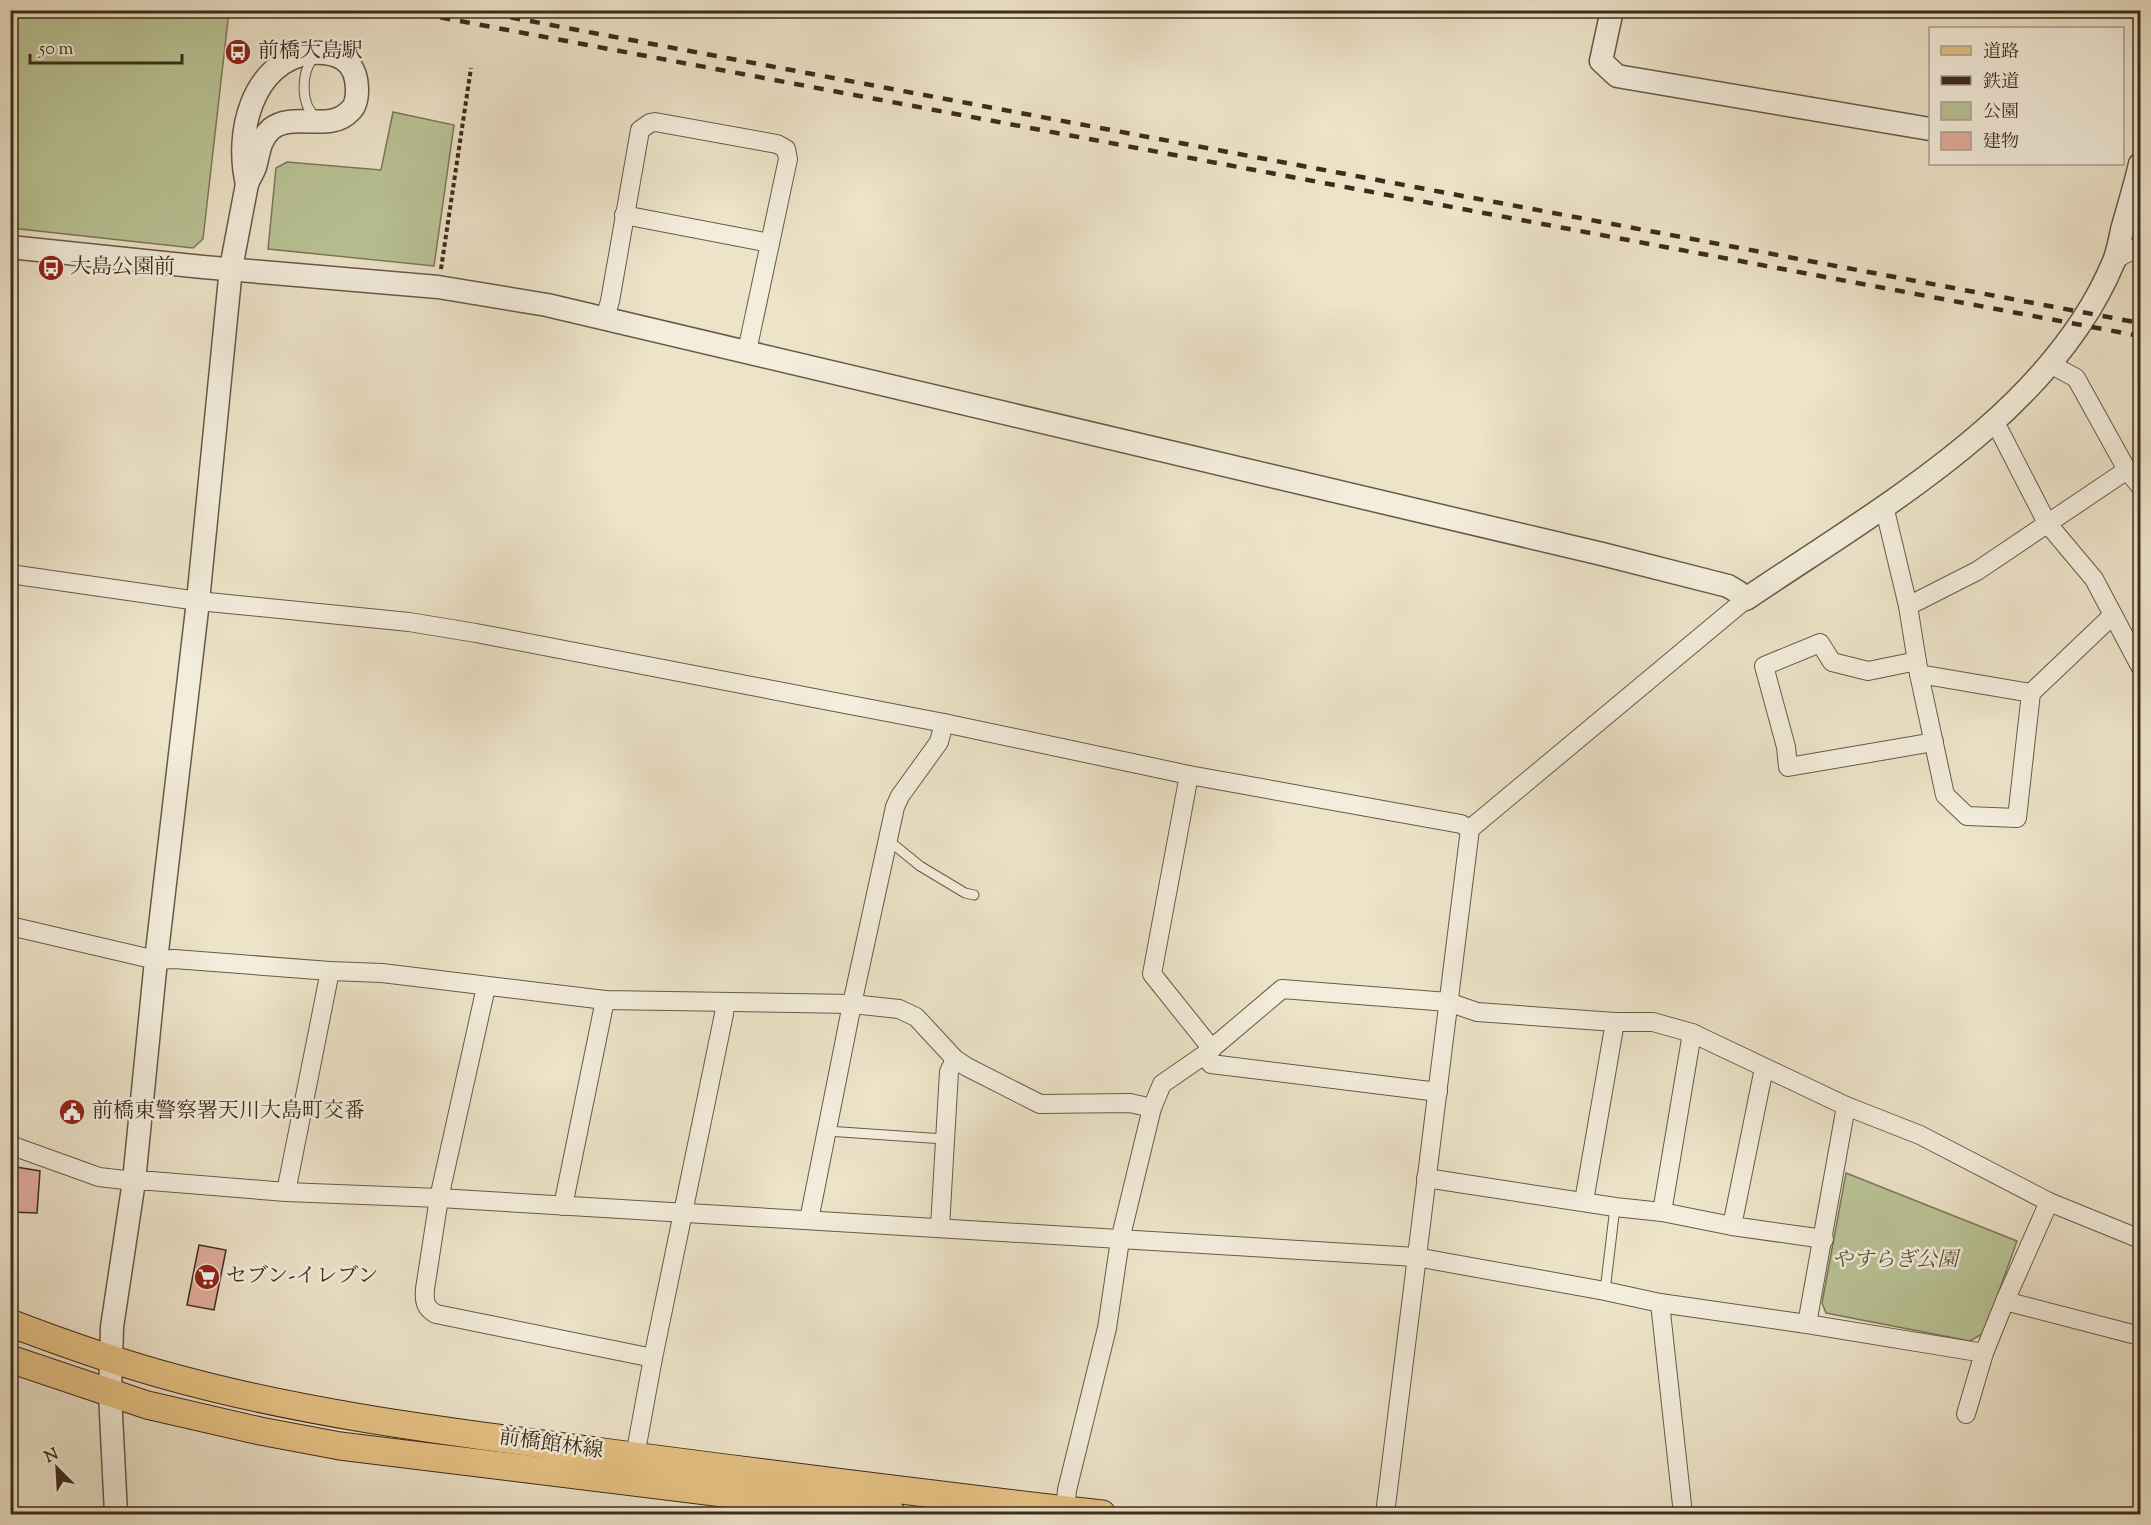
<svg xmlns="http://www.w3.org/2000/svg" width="2151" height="1525" font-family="'Sorts Mill Goudy','Noto Serif JP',serif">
<rect width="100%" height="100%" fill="#ede3c9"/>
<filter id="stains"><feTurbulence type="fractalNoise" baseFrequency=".00333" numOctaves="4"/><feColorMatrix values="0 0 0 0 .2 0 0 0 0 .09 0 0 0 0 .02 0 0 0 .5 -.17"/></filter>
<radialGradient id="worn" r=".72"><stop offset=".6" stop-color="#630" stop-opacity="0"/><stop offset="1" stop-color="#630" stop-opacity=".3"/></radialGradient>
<g fill="#b9c396" stroke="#7b7858" stroke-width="1.5">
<path d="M11,10l218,1 -26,228 -10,9 -182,-20z"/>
<path d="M393,112l61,13 -20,141 -166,-17 8,-81 11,-6 94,8z"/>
<path d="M1846,1173l171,68 -33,92 -14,8 -144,-28 -4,-10z"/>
</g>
<g fill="#e2ad9f" stroke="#3d2c1b" stroke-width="1.5">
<path d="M10,1166l30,5 -3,42 -26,-1 2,-19h-3z"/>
<path d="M199,1245l27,5 -12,60 -27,-5z"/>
</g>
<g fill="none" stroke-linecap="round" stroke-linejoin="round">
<g stroke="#695a46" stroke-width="11">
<g id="service">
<path d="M313,58c-12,15 -13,48 4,60"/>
<path d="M888,840l32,26 45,27 9,2"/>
<path d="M827,1131l117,8"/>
<path d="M1605,1291l10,-84"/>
</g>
</g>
<g stroke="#695a46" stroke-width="20">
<g id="minor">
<path d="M624,215l146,28"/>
<path d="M2114,260l26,-14"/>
<path d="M605,318l5,-17 30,-171 10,-7 5,-1 122,22 9,5 2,10 -41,192"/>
<path d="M2050,364l26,14 51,92 13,16"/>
<path d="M1994,420l53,103 47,56 46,87"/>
<path d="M1884,506l24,100 11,68 26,121 22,21 50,2 14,-125 82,-78"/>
<path d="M10,574l188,27 211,21 67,11 468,90 245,52 272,49 9,5"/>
<path d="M1908,606l69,-35 150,-101"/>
<path d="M1917,661l-49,10 -36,-9 -12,-19 -56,23 22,81 2,20 146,-25"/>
<path d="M1919,674l112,19"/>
<path d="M1189,775l-37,199 60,75"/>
<path d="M10,926l146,34 18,-1 156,12 52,2 223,27 247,4 47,5 17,8 39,42 12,8 73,37 90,-1 22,5"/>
<path d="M486,987l-47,211 -14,91c-1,12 0,19 11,25l217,44"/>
<path d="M1204,1055l7,9 227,28"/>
<path d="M1764,1068l-32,158 92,13"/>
<path d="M10,1145l89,32 35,4h17l135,11 153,6 977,59 189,34 55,12"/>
<path d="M1426,1178l189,29 47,5 70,14"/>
<path d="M286,1192l44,-221"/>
<path d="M1584,1201l31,-179"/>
<path d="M563,1206l42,-206"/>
<path d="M1662,1212l30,-179"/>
<path d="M809,1220l43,-216 43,-197 5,-11 39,-54 5,-19"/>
<path d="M940,1227l9,-155 6,-13"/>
<path d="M2005,1301l135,35"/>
<path d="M1807,1324l39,-218"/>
<path d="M1966,1414l18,-61"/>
<path d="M635,1456l18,-98 71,-344 1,-12"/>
<path d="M1065,1510l2,-20 40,-162 13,-88 32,-132 10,-24 42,-29 78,-66 166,13 29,10 138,10h38l39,11 154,73 74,29 129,67 91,37"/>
<path d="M1385,1514l85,-685 276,-230"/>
<path d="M1683,1514l-23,-211 147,21 177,29 21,-52 44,-99"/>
</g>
</g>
<g stroke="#695a46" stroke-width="25">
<g id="tertiary">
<path d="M1612,10l-11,51 16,15 313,53"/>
<path d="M310,53c26,-2 47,6 47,37 0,7 -1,16 -7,21 -20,22 -57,0 -79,18 -12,11 -12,24 -16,38 -2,6 -6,11 -8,17 -12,-50 4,-121 63,-131z"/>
<path d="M10,247l193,20 235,20 109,18 1055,249 126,32 10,6 8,7c131,-89 305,-185 368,-338 4,-10 6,-21 8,-31 6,-22 13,-44 18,-66"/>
<path d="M116,1514l-6,-120 2,-67 22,-146 22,-221 42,-359 33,-333 16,-84"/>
</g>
</g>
<g stroke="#3d2c1b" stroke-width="29">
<g id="primary">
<path d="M10,1323c55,21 109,40 165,55 139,38 285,55 428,74 166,22 333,43 499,62"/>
<path d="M10,1359l137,46 113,26 80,15 552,68"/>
</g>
</g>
<path stroke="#3d2c1b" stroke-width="4" stroke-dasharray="4.5 3" stroke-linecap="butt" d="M441,269l30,-201"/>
<use href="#service" stroke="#f3eddc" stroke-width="9"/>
<use href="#minor" stroke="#f3eddc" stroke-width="18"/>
<use href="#tertiary" stroke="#f3eddc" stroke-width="22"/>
<use href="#primary" stroke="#e6c284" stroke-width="27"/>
<g stroke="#3d2c1b" stroke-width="4.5" stroke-dasharray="10 10" stroke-linecap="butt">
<path d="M401,10l1739,326"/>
<path d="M471,10l1669,313"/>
</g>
</g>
<defs>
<g id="bus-disc" transform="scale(1.35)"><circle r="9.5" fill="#8f2418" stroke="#f3eddc"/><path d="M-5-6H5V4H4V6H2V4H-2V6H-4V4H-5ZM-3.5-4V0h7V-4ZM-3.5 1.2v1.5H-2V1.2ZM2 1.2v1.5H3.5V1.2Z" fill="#fff"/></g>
<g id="civic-disc" transform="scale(1.35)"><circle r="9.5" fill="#8f2418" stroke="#f3eddc"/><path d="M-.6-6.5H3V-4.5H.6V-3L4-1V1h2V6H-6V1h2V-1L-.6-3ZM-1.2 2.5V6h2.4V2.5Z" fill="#fff"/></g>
<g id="supermarket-disc" transform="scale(1.35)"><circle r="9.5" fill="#8f2418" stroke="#f3eddc"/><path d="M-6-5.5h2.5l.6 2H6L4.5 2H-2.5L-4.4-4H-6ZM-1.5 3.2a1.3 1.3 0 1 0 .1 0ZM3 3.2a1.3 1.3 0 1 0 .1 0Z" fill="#fff"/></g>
</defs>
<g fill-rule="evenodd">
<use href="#bus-disc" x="238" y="52"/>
<use href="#bus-disc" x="51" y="268"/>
<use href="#civic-disc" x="72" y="1112"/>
<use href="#supermarket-disc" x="207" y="1277"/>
</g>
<g text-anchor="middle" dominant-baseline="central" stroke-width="5" stroke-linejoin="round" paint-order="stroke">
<g font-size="21" fill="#3d2c1b" stroke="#f3eddc" text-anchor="start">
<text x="258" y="52">前橋大島駅</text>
<text x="70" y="268">大島公園前</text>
<text x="92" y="1112">前橋東警察署天川大島町交番</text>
<text x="226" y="1277">セブン-イレブン</text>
</g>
<g font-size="21" font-style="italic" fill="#5c523a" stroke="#f3eddc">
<text x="1895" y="1261">やすらぎ公園</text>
</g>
<g font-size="21" fill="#3d2c1b" stroke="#f3eddc">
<text transform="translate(551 1445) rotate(8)">前橋館林線</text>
</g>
</g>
<rect width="2151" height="1525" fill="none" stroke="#ede3c9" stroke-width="36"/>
<rect x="12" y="12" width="2127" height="1501" fill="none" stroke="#3d2c1b" stroke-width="3"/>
<rect x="18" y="18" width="2115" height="1489" fill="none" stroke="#3d2c1b" stroke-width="1.5"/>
<rect x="1929" y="27" width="195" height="138" fill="#f3eddc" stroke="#aaa08f" stroke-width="1.5"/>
<rect x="1941" y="46" width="30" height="9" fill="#e6c284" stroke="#aaa08f" stroke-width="1.5"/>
<text x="1983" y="57" font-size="18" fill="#3d2c1b">道路</text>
<rect x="1941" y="76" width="30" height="9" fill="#3d2c1b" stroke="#aaa08f" stroke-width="1.5"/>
<text x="1983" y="87" font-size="18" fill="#3d2c1b">鉄道</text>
<rect x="1941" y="102" width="30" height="18" fill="#b9c396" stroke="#aaa08f" stroke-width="1.5"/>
<text x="1983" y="117" font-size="18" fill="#3d2c1b">公園</text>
<rect x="1941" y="132" width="30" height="18" fill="#e2ad9f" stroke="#aaa08f" stroke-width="1.5"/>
<text x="1983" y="147" font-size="18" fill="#3d2c1b">建物</text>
<g transform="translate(57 1468) rotate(336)" stroke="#f3eddc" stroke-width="4.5" paint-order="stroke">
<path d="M0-4.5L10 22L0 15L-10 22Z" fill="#3d2c1b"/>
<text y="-9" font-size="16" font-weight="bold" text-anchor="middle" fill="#3d2c1b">N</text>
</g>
<path d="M30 54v9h152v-9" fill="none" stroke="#3d2c1b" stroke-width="3"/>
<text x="39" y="54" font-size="18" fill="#3d2c1b" stroke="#f3eddc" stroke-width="4.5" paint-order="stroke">50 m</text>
<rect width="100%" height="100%" filter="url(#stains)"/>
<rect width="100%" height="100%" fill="url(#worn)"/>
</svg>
